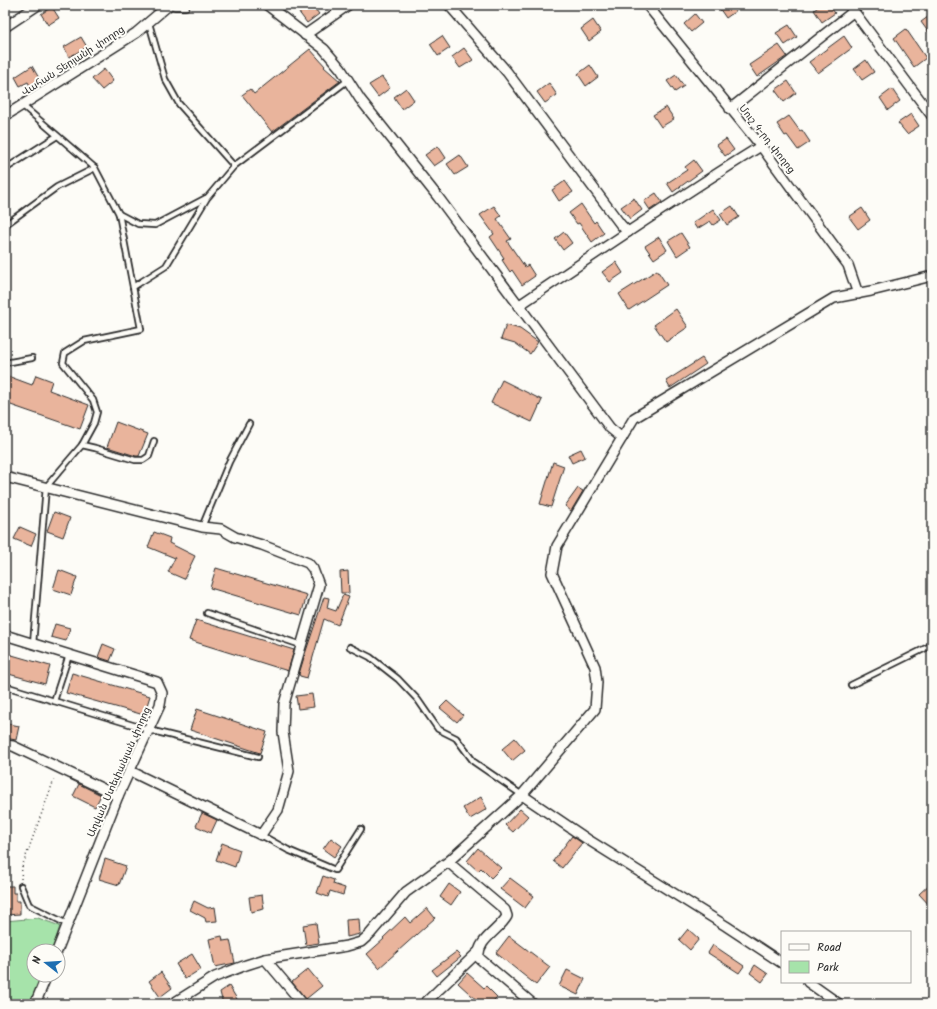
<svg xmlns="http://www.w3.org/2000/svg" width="937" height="1009" font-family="Kalam,'Noto Sans Armenian',sans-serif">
<rect width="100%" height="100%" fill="#fdfcf7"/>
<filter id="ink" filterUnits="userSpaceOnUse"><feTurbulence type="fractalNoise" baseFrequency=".025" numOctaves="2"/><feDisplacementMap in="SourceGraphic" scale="8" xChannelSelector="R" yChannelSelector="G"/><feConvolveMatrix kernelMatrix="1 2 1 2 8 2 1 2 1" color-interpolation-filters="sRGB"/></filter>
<g filter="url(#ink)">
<path fill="#a6e3aa" stroke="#68876a" d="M38,918l22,8 -8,25h-18v24h10l-10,29h-29v-83z"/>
<g fill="#e9b49c" stroke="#2b2b2b">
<path d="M307,5h5l7,9 -12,9 -9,-12z"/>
<path d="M717,5h27l-18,13z"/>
<path d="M821,5h8l6,8 -13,9 -8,-12z"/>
<path d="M52,7l7,11 -11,7 -7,-11z"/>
<path d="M695,14l7,9 -11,9 -7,-8z"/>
<path d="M932,14v23l-11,-15z"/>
<path d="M593,20l8,12 -12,9 -8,-12z"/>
<path d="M789,25l8,12 -12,8 -9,-12z"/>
<path d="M906,29l20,29 -12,9 -20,-29z"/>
<path d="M442,36l8,12 -12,8 -8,-12z"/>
<path d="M844,36l8,12 -34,25 -9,-11z"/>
<path d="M81,37l6,10 -18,10 -5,-10z"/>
<path d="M779,45l8,11 -30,21 -8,-12z"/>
<path d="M464,48l9,12 -13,8 -8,-11z"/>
<path d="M310,49l15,17 -1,1 16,14 -68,51 -30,-37 8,-6 4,5z"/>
<path d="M866,60l8,12 -12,8 -8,-11z"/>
<path d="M590,65l8,12 -12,9 -8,-12z"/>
<path d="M32,66l8,14 -10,6 -2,-4 -8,4 -5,-9z"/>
<path d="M104,69l9,12 -11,9 -10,-11z"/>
<path d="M676,75l8,11 -9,6 -8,-11z"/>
<path d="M382,77l8,11 -12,9 -9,-12z"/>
<path d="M788,81l8,12 -12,9 -9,-12z"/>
<path d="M549,83l8,12 -12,8 -8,-11z"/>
<path d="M406,88l8,12 -12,9 -8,-12z"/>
<path d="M892,89l8,12 -12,9 -8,-12z"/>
<path d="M666,107l8,12 -13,8 -8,-12z"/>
<path d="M911,114l8,12 -12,8 -9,-11z"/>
<path d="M789,116l11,15 2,-1 8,12 -12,8 -11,-15 -2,1 -8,-12z"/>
<path d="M726,139l8,11 -9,6 -8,-11z"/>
<path d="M438,146l8,12 -12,8 -9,-11z"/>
<path d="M460,155l8,12 -13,8 -8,-11z"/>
<path d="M694,160l8,11 -29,21 -6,-9 20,-13 -2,-3z"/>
<path d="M565,181l8,11 -14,9 -7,-11z"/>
<path d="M656,193l6,9 -12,8 -6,-9z"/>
<path d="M634,198l8,12 -12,9 -9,-12z"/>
<path d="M581,204l13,19 2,-2 8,12 -12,9 -13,-19 -2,1 -8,-11z"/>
<path d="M494,206l7,10 -4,3 14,20 -4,2 18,26 3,-2 7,11 -13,9 -10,-15 -2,2 -8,-12 2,-2 -14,-21 4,-3 -14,-19z"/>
<path d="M732,206l7,11 -12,8 -7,-11z"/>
<path d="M862,208l8,12 -12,9 -9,-12z"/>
<path d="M713,209l8,11 -8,5 -3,-4 -13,8 -4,-6z"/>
<path d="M564,232l8,11 -9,7 -8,-11z"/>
<path d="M681,233l9,14 -13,9 -9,-15z"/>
<path d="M659,237l8,13 -13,9 -9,-13z"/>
<path d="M616,262l7,11 -13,9 -8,-10z"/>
<path d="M657,270l10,15 -38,25 -10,-16z"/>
<path d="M676,309l12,18 -22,15 -12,-17z"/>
<path d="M506,325l14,4 18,13 -8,12 -15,-11 -14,-4z"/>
<path d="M702,358l4,6 -36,24 -4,-7z"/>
<path d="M5,375l27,10 4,-10 16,6 -3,9 40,15 -9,24 -75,-26z"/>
<path d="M502,380l40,20 -10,22 -41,-19z"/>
<path d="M116,422l32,12 -9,22h-3l-29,-9z"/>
<path d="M581,449l4,8 -13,6 -4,-8z"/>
<path d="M553,462l11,4 -13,41 -11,-3z"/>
<path d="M578,488l5,3 -12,20 -6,-5z"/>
<path d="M54,512l16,6 -7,19 -16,-6z"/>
<path d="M20,527l16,7 -5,12 -17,-7z"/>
<path d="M154,532l16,6 -1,5 26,13 -11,23 -16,-7 7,-14 -27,-11z"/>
<path d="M216,568l91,27 -6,20 -91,-27z"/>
<path d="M59,570l18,7 -6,18 -18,-6z"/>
<path d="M348,571l1,22h-8l-1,-21z"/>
<path d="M343,595l6,2 -11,28 -14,-6 -17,59 -7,-2 -1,-2 6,-20 19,-57 5,1 -2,10 9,3z"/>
<path d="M196,620l98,30 -6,21 -99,-31z"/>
<path d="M55,624l15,4 -4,13 -15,-4z"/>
<path d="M103,644l12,5 -5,12 -12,-4z"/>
<path d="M5,653l45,13 -5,18 -40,-11z"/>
<path d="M72,673l78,23 -6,19 -78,-22z"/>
<path d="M312,694l2,13 -16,2 -2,-13z"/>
<path d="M447,701l16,14 -6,7 -17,-14z"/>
<path d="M197,709l70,23 -7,21 -70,-23z"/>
<path d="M5,723l14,3 -3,14 -11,-2z"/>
<path d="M515,738l10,12 -13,11 -10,-12z"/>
<path d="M79,784l22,11 -6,12 -22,-11z"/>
<path d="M481,797l6,12 -17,10 -7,-11z"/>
<path d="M520,809l8,7 -15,16 -8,-7z"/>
<path d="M202,813l15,7 -6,13 -15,-7z"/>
<path d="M572,836l10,7 -20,25 -9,-7z"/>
<path d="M331,838l11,8 -8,11 -11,-8z"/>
<path d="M222,843l18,7 -5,17 -19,-7z"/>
<path d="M478,848l23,20 -10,10 -10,-10 -3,3 -11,-10z"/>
<path d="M105,859l21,7 -7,19 -20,-6z"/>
<path d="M323,876l11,4 -1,4 12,4 -2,7 -13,-4 -2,6 -11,-4z"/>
<path d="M510,878l24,18 -9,12 -25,-19z"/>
<path d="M932,882v26l-13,-14z"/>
<path d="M449,884l11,8 -9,13 -11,-8z"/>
<path d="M5,886h8v7h3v8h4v13l-15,1z"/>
<path d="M262,895l2,14 -13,3 -2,-15z"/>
<path d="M194,901l14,7 7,-1 2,14 -11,1 -1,-4 -15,-8z"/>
<path d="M427,908l8,10 -56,50 -12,-14 17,-15 -1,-1 22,-21 5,6z"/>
<path d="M359,919l1,15 -13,3 -1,-17z"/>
<path d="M316,923l3,20 -13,2 -3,-20z"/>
<path d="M688,929l11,10 -9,11 -11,-10z"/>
<path d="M222,936l1,5 7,-1 5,23 -20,4 -6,-28z"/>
<path d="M509,936l41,31 -14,18 -40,-32z"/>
<path d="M713,945l31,21 -5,7 -31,-20z"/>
<path d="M456,952l5,5 -24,19 -5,-6z"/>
<path d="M192,954l9,15 -16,10 -9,-15z"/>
<path d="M755,965l13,9 -6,8 -12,-9z"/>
<path d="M308,969l14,17 -16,13 -14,-17z"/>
<path d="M567,970l18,9 -7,16 -19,-9z"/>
<path d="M161,972l11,16 -12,9 -11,-16z"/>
<path d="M467,973l17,15 2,-2 11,11 -7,7h-9l-23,-21z"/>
<path d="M229,986l11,18h-17l-3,-12z"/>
</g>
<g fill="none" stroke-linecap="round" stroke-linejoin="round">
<g stroke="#2b2b2b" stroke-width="8">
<g id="lane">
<path d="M149,23l16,56 14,25 55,62"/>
<path d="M23,106l72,62 24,46 14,73"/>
<path d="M5,169l52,-33"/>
<path d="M119,214l19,10 17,1 51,-27"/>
<path d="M5,225l52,-38 38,-19"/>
<path d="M5,363l27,-5"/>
<path d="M82,445l13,3 40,12h8l6,-4 5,-15"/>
<path d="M202,527l27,-65 20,-38"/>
<path d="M207,613l94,32"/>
<path d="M33,644l13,-157 36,-42 12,-22 3,-11 -4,-12 -30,-37 2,-10 19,-12 57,-12 -8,-42 33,-21 41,-68 27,-32 113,-85"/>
<path d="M350,647l20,10 28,22 20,21 20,29 18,9 18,24 48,33"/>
<path d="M851,685l81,-40"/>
<path d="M5,686l144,44 109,27"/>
<path d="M54,701l15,-46"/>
<path d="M261,835l27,15 47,20 26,-41"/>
<path d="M21,886l8,19 38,19"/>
</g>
</g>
<g stroke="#2b2b2b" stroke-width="12">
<g id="street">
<path d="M175,5h10"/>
<path d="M267,5l57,44 17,20 19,30 78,98 172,231 12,10"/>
<path d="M449,5l58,67 114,153 7,7"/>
<path d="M647,5l114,141 87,119 10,29"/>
<path d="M849,5l83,111"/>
<path d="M5,27l33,-22"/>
<path d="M305,35l43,-30"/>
<path d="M730,109l124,-98"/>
<path d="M5,116l131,-83 33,-28"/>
<path d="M518,306c80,-54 160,-109 243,-160"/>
<path d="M5,477l197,50 19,2 14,8 27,8 46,18 5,6 6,16 -35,119 -1,28 6,39 -11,39 -17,25 -131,-64"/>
<path d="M5,635l152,47 5,11 -2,12 -42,91 -61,155"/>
<path d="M5,745l8,1 105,50"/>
<path d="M522,795l65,44 139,87 56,37"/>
<path d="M448,862l57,48 2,6c-7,14 -31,24 -28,42l54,46"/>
<path d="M265,959l38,45"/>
<path d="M808,982l31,22"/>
<path d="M35,1004l12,-29"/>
<path d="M172,1004l43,-27 31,-12 19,-6 82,-13 14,-4 9,-8 36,-42 42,-30 74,-67 73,-86 2,-27 -2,-15 -43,-94 5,-27 77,-128 200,-120 37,-7 61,-15"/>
<path d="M424,1004l54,-52"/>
</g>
</g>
<path stroke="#2b2b2b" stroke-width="1.5" stroke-dasharray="1 3" stroke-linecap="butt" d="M21,879l1,-12 33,-90"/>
<use href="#lane" stroke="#fdfcf7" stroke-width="4.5"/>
<use href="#street" stroke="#fdfcf7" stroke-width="9"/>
</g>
</g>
<g text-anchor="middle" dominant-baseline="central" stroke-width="4" stroke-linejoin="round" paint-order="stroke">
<g font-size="10" fill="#2b2b2b" stroke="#fdfcf7">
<text transform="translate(73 61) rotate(-33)">Վահան Տերյանի փողոց</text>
<text transform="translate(767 139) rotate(52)">Մուշ 4-րդ փողոց</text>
<text transform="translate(119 772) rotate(-66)">Աղվան Ստեփանյան փողոց</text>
</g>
</g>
<rect width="937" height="1009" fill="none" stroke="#fdfcf7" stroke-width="20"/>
<rect x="10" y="10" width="917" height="989" fill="none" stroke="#2b2b2b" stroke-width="1.5" filter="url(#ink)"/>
<rect x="781" y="931" width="130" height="52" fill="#fdfcf7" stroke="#a9a8a5"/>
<rect x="789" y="944" width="20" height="6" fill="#fdfcf7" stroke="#a9a8a5"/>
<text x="817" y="951" font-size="12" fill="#2b2b2b">Road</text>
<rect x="789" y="961" width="20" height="12" fill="#a6e3aa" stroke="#a9a8a5"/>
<text x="817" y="971" font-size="12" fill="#2b2b2b">Park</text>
<g transform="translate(46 963) rotate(287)"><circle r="19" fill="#fdfcf7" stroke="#a9a8a5"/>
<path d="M0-3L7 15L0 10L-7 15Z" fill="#1f6fb2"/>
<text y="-6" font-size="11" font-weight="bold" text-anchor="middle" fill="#2b2b2b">N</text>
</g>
</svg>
